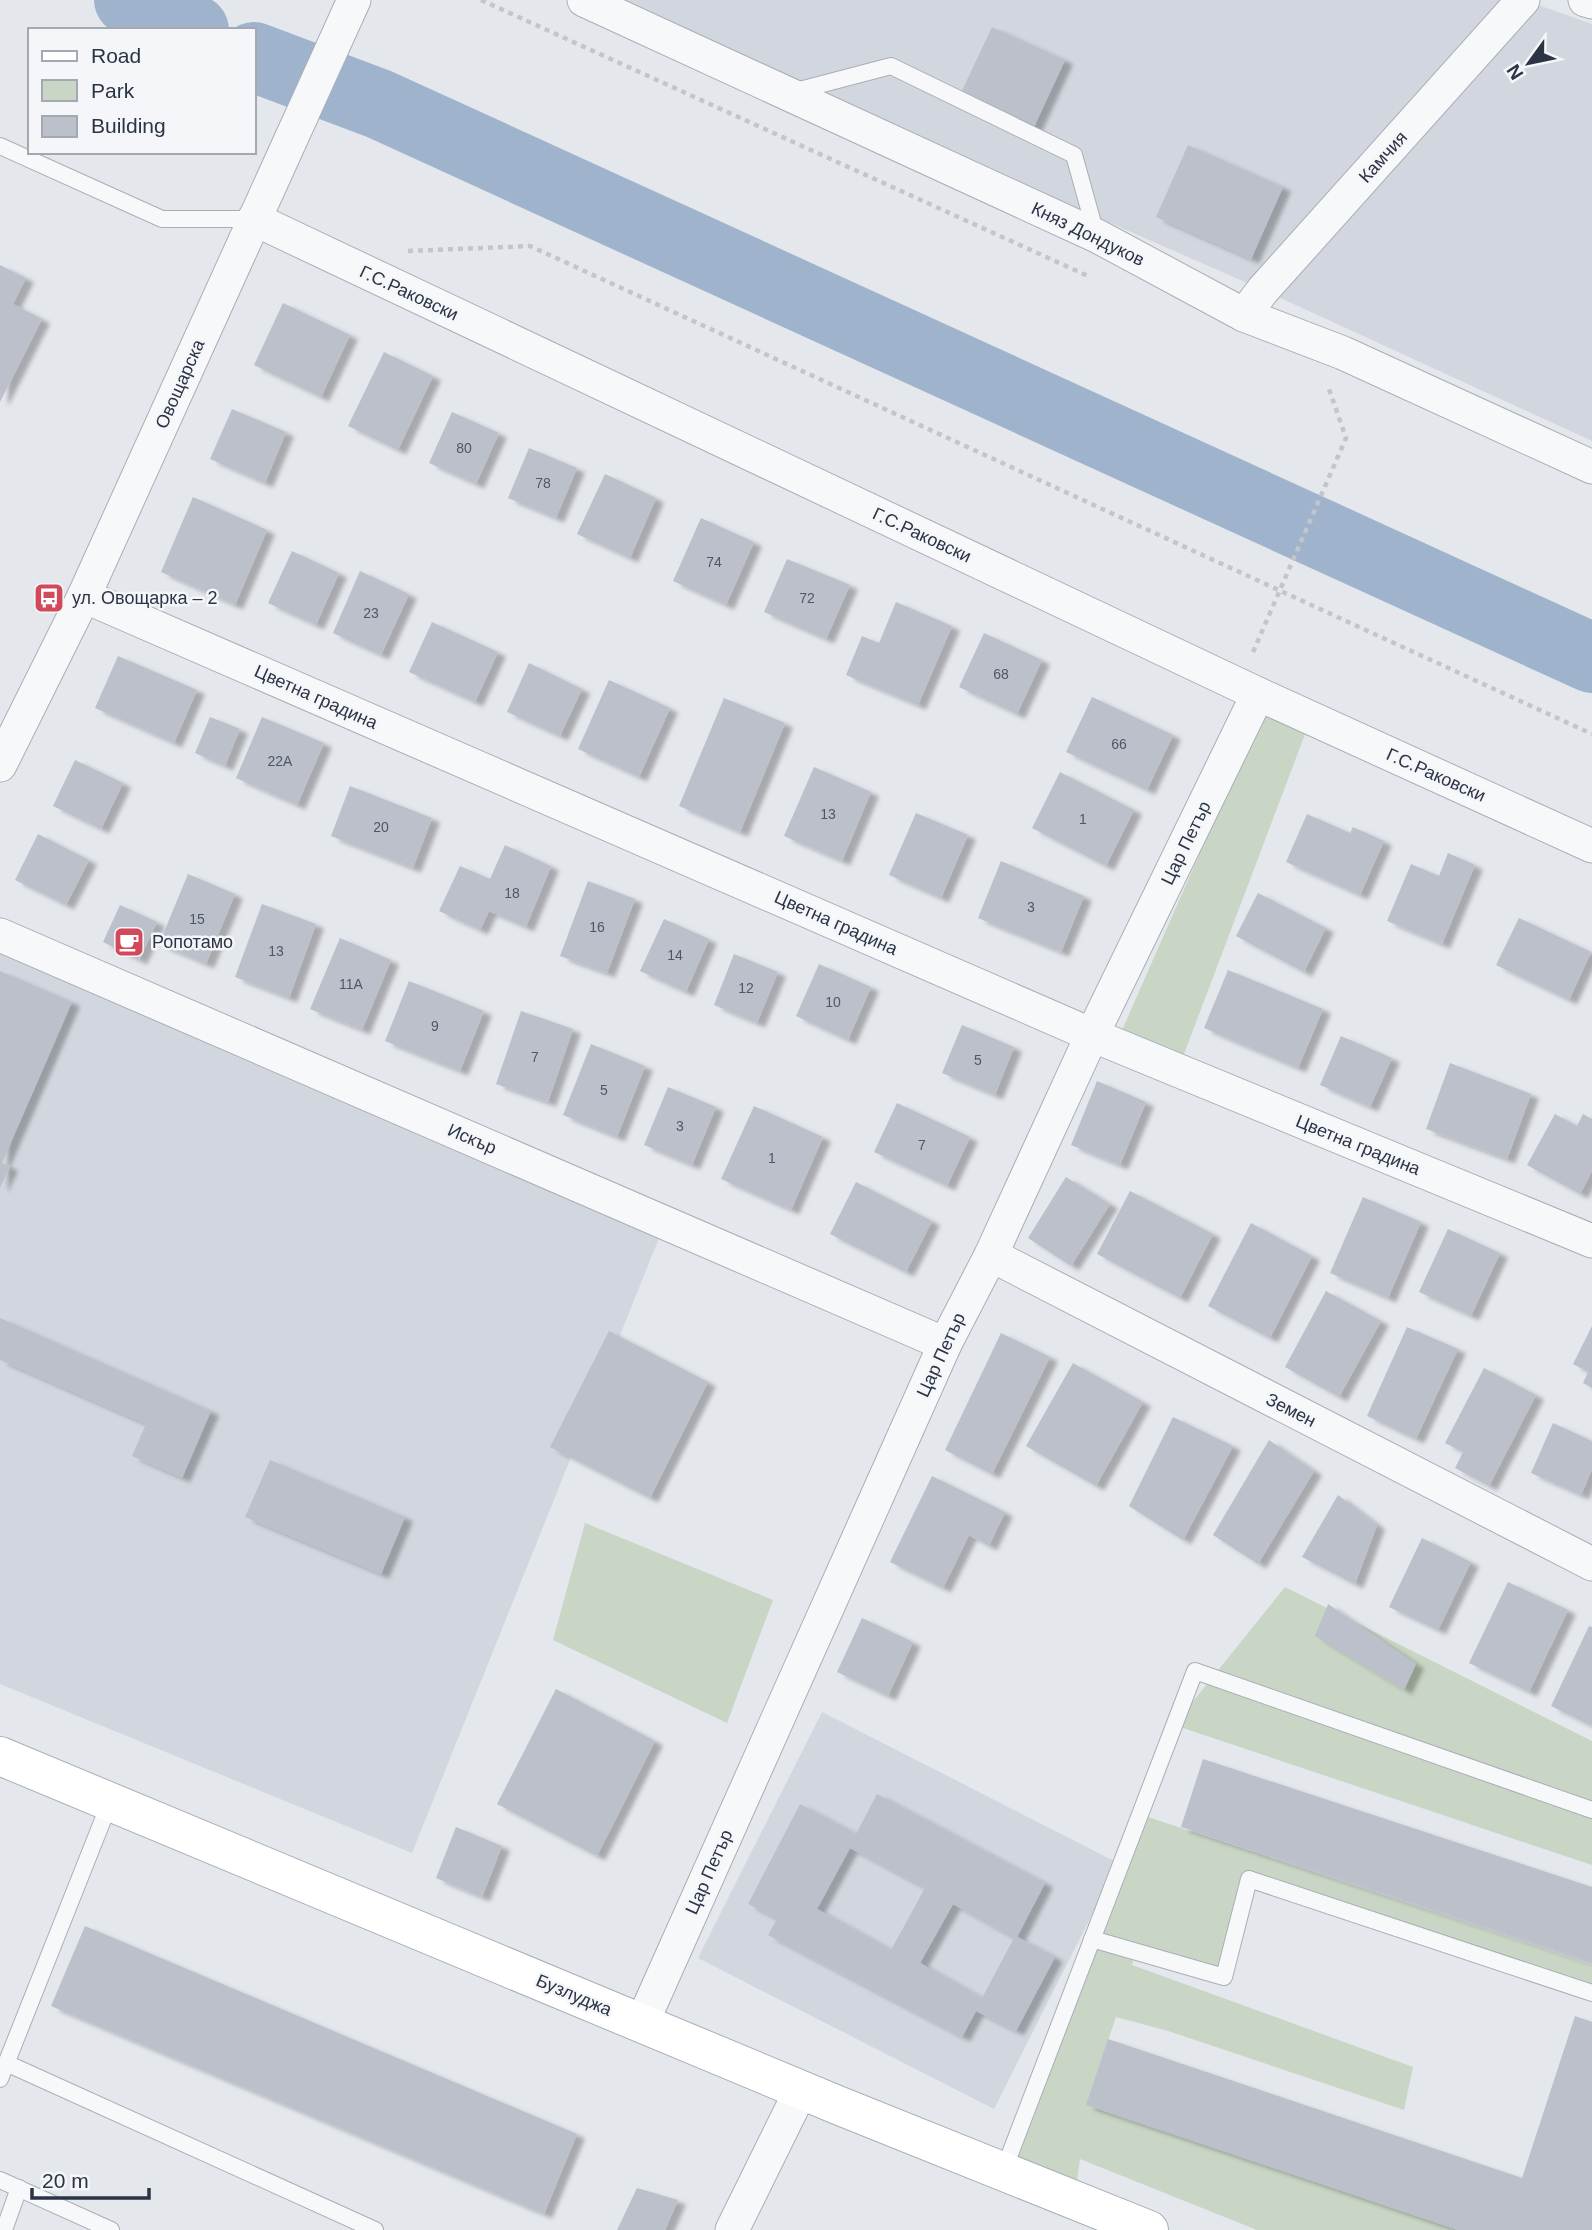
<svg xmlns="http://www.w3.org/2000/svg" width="1592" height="2230" font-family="Helvetica,sans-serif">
<defs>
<filter id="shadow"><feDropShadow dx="8" dy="4.5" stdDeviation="2" flood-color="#0004"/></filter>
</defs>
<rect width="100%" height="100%" fill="#e4e7ec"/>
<g fill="#d2d6de">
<path d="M603,0h921l68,24v417l-329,-151z"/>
<path d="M0,952l659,286 -247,615 -412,-169z"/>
<path d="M822,1712l296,151 -124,246 -296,-151z"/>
</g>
<g fill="#c9d6c5">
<path d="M1263,710l44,19 -126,333 -62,-25z"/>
<path d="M585,1523l188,77 -46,123 -174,-83z"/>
<path d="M1285,1587l307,154v124l-418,-140z"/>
<path d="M1145,1816l447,149v21l-349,-113 -22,98 -83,-25 -6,19 281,102 -9,43 -236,-79 -52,-14 -25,74 429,139h-263l-177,-71 -4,29 -62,-21 23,-69z"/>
</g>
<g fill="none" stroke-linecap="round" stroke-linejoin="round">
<g stroke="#9fb4cc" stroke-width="70">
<path d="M129,0l65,30"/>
<path d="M254,57l125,47 1213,554"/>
</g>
</g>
<g fill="#bbc0ca" fill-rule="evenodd" filter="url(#shadow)">
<path d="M992,27l73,33 -32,69 -73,-34z"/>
<path d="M1188,145l95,42 -32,72 -95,-42z"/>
<path d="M0,265l26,13 -13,26 29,15 -42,83z"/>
<path d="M283,303l67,32 -29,62 -67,-32z"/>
<path d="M384,352l49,24 -35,74 -50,-24z"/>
<path d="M232,409l54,23 -21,51 -55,-24z"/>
<path d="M452,412l47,21 -23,51 -47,-21z"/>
<path d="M529,448l48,20 -21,50 -48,-20z"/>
<path d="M605,474l51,24 -26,60 -53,-24z"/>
<path d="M193,497l74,33 -32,75 -74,-33z"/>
<path d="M701,518l53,24 -28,63 -53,-24z"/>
<path d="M292,551l47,22 -23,52 -48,-22z"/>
<path d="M787,559l63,26 -24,54 -62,-27z"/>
<path d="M360,571l49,23 -28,61 -48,-22z"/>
<path d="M896,602l56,24 -34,79 -72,-30 16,-39 17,7z"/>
<path d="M432,622l66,30 -23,50 -66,-30z"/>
<path d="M984,633l58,27 -25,54 -58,-27z"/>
<path d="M118,656l79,34 -23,53 -79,-35z"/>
<path d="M529,663l53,26 -22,47 -53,-24z"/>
<path d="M609,680l61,28 -31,69 -61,-28z"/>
<path d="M1092,697l81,38 -26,55 -81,-38z"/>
<path d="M724,698l61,25 -45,109 -61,-26z"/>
<path d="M210,717l30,12 -15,37 -30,-13z"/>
<path d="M262,717l62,26 -27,62 -61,-27z"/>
<path d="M75,760l48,23 -22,46 -48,-23z"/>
<path d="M814,767l57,25 -29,69 -58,-25z"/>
<path d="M1060,772l74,38 -28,56 -74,-38z"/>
<path d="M350,786l82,32 -19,50 -82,-32z"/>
<path d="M916,813l52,22 -27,63 -52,-23z"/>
<path d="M1307,814l43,19 3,-6 31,14 -24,54 -74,-33z"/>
<path d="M38,834l51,26 -23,45 -51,-25z"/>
<path d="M505,845l46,21 -25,61 -37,-16 -9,19 -41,-19 21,-45 30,13z"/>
<path d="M1448,853l27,12 -33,79 -55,-23 24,-57 28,12z"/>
<path d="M1001,861l83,35 -23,56 -83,-34z"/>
<path d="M188,874l47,20 -29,70 -47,-20z"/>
<path d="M588,881l47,18 -28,74 -47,-17z"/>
<path d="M1258,893l68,35 -22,44 -68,-36z"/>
<path d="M262,904l54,20 -27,74 -54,-21z"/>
<path d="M120,905l37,17 -18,38 -36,-18z"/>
<path d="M1519,918l72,34 -22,48 -73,-35z"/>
<path d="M664,919l45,20 -23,53 -46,-21z"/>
<path d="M340,938l51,22 -29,70 -52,-21z"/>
<path d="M734,954l44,18 -21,51 -43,-18z"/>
<path d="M819,964l52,23 -23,53 -52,-24z"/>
<path d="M1228,970l95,39 -25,59 -94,-40z"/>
<path d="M0,971l72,31 -70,161 8,3 -10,22z"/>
<path d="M409,981l75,30 -24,60 -75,-30z"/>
<path d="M521,1011l52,18 -25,73 -52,-18z"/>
<path d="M962,1025l52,22 -19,48 -53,-22z"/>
<path d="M1341,1036l51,22 -22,49 -50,-22z"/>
<path d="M591,1044l54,22 -28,71 -54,-22z"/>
<path d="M1450,1063l81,31 -24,65 -81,-30z"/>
<path d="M1097,1081l49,21 -26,63 -49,-20z"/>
<path d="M668,1087l48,20 -24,58 -48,-20z"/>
<path d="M897,1103l73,34 -23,49 -73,-34z"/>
<path d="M754,1106l69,31 -32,73 -70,-31z"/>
<path d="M1555,1114l22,12 6,-12 9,5v52l-12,23 -53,-29z"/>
<path d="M1066,1177l44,27 -39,62 -43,-28z"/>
<path d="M856,1182l76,39 -26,51 -76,-38z"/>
<path d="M1130,1191l83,43 -33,64 -83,-44z"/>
<path d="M1363,1197l58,25 -33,76 -58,-25z"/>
<path d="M1251,1223l61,33 -42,82 -62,-32z"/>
<path d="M1448,1229l52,24 -29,63 -52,-24z"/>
<path d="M1326,1291l55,30 -42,76 -54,-30z"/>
<path d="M0,1318l211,93 -29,67 -50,-22 14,-32 -146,-64z"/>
<path d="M1592,1326v62l-9,-5 5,-11 -15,-8z"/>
<path d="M1407,1327l51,22 -42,90 -49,-23z"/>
<path d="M609,1331l99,51 -58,116 -100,-51z"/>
<path d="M1001,1333l49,24 -58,117 -47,-24z"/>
<path d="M1073,1363l70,39 -47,84 -70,-40z"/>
<path d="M1484,1368l52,27 -47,91 -34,-18 8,-16 -18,-9z"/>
<path d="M1173,1417l60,29 -50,94 -54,-34z"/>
<path d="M1553,1423l39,18v28l-11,26 -50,-22z"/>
<path d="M1269,1440l45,31 -56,93 -45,-29z"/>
<path d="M270,1460l135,57 -24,57 -136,-57z"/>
<path d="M932,1476l73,36 -16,34 -20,-11 -26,53 -53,-26z"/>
<path d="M1338,1495l39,30 -22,59 -53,-27z"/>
<path d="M1422,1538l49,24 -33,68 -49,-23z"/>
<path d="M1508,1582l60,28 -39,82 -60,-29z"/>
<path d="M1328,1604l88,60 -12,26 -89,-54z"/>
<path d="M862,1618l51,24 -25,54 -51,-24z"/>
<path d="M1589,1626l3,1v99l-41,-20z"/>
<path d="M556,1689l99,52 -58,115 -100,-52z"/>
<path d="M1203,1759l389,128v75l-411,-135z"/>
<path d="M877,1794l168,89 -28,54 38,20 -39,74 -40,-20 -14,26 -194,-102 9,-16 -29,-15 52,-100 56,30zM850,1848l75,40 -34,62 -74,-41zM953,1904l61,34 -32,60 -62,-35z"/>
<path d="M456,1827l46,19 -20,51 -46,-19z"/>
<path d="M85,1926l492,208 -33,80 -493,-208z"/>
<path d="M1575,2016l17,6v208h-134l-372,-125 22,-66 414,139z"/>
<path d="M637,2188l41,12 -13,30h-48z"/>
</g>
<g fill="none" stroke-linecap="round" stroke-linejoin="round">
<g stroke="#a9aeb7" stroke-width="18">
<g id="lane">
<path d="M792,92l99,-26 183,89 22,79"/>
<path d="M0,146l162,73h92"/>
<path d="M1092,1939l132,38 25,-98 343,114"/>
<path d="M6,2063l369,167"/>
<path d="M0,2079l110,-277"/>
<path d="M1003,2172l192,-501 397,139"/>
<path d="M0,2180l111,50"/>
<path d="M4,2230l15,-42"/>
</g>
</g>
<g stroke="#a9aeb7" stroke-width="35">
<g id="street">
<path d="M584,0l513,236 147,79 99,38 249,114"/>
<path d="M1585,0l7,2"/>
<path d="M254,219l1004,475 334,152"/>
<path d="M1244,315l19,-25 260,-290"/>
<path d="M84,596l1008,439 500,206"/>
<path d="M0,765l84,-169 270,-596"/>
<path d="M0,935l945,409"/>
<path d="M991,1255l601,309"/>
<path d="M642,2023l303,-679 46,-89 101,-220 166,-341"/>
<path d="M732,2230l69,-140"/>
</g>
</g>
<g stroke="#a9aeb7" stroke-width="40">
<path id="secondary" d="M0,1756l835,348 314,126"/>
</g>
<g stroke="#c2c5cb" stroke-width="4.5" stroke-dasharray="5 5" stroke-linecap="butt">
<path d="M481,0l607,276"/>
<path d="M408,251l122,-5 1062,488"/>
<path d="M1253,652l93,-214 -18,-52"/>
</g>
<use href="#lane" stroke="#f7f8fa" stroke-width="16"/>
<use href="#street" stroke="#f7f8fa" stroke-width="33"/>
<use href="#secondary" stroke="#fff" stroke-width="38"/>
</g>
<defs>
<g id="bus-square" transform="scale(1.575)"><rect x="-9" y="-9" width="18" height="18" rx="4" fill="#d1495b" stroke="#f4f6f9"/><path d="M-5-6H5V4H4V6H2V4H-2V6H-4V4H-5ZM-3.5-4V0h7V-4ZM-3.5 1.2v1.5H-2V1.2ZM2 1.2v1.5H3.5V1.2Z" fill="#fff"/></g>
<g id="cafe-square" transform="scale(1.575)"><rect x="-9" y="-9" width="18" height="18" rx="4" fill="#d1495b" stroke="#f4f6f9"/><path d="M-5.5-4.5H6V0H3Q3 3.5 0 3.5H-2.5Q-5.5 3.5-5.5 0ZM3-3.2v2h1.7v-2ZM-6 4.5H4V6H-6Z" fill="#fff"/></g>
</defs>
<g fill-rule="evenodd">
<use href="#bus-square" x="49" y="598"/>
<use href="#cafe-square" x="129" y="942"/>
</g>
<g text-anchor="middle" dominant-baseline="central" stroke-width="5" stroke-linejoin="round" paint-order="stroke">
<g font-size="14" fill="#4f5766">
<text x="464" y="448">80</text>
<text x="543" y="483">78</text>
<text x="714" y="562">74</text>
<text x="807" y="598">72</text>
<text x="371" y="613">23</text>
<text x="1001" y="674">68</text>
<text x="1119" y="744">66</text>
<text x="280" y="761">22А</text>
<text x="828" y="814">13</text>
<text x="1083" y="819">1</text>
<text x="381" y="827">20</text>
<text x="512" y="893">18</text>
<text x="1031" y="907">3</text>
<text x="197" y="919">15</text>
<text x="597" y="927">16</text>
<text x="276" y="951">13</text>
<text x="675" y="955">14</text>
<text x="351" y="984">11А</text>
<text x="746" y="988">12</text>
<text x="833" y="1002">10</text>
<text x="435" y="1026">9</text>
<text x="535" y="1057">7</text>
<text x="978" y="1060">5</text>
<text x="604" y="1090">5</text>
<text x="680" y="1126">3</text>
<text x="922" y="1145">7</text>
<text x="772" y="1158">1</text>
</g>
<g font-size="18" fill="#2b3445" stroke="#f4f6f9">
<text transform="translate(1383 157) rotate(-48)">Камчия</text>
<text transform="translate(1088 234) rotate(26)">Княз Дондуков</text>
<text transform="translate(409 293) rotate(25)">Г.С.Раковски</text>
<text transform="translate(180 384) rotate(-66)">Овощарска</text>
<text transform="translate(922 535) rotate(25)">Г.С.Раковски</text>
<text transform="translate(316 697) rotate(24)">Цветна градина</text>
<text transform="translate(1436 775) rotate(24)">Г.С.Раковски</text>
<text transform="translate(1186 843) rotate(-64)">Цар Петър</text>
<text transform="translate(836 923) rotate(24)">Цветна градина</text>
<text transform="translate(472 1139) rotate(23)">Искър</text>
<text transform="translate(1358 1145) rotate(22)">Цветна градина</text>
<text transform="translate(941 1355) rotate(-65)">Цар Петър</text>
<text transform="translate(1291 1410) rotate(27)">Земен</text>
<text transform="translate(709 1872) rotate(-66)">Цар Петър</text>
<text transform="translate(574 1995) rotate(23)">Бузлуджа</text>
</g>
<g font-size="18" fill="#2b3445" stroke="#f4f6f9" text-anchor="start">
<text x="72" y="598">ул. Овощарка – 2</text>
<text x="152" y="942">Ропотамо</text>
</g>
</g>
<rect x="28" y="28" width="228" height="126" fill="#f4f6f9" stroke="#a4a8b1" stroke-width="2"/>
<rect x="42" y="51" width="35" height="10" fill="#ffffff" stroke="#a4a8b1" stroke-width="2"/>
<text x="91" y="63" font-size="21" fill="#2b3445">Road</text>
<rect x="42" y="80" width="35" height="21" fill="#c9d6c5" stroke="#a4a8b1" stroke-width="2"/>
<text x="91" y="98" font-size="21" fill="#2b3445">Park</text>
<rect x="42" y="116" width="35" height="21" fill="#bbc0ca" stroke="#a4a8b1" stroke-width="2"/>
<text x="91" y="133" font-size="21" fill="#2b3445">Building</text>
<g transform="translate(1529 63) rotate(237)" stroke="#f4f6f9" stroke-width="5" paint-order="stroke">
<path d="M0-5L12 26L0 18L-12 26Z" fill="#2b3445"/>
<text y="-10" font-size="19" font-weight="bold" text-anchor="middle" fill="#2b3445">N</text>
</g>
<path d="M32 2188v10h117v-10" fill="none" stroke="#2b3445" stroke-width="3.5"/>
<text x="42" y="2188" font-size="21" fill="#2b3445" stroke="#f4f6f9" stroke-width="5" paint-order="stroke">20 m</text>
</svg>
